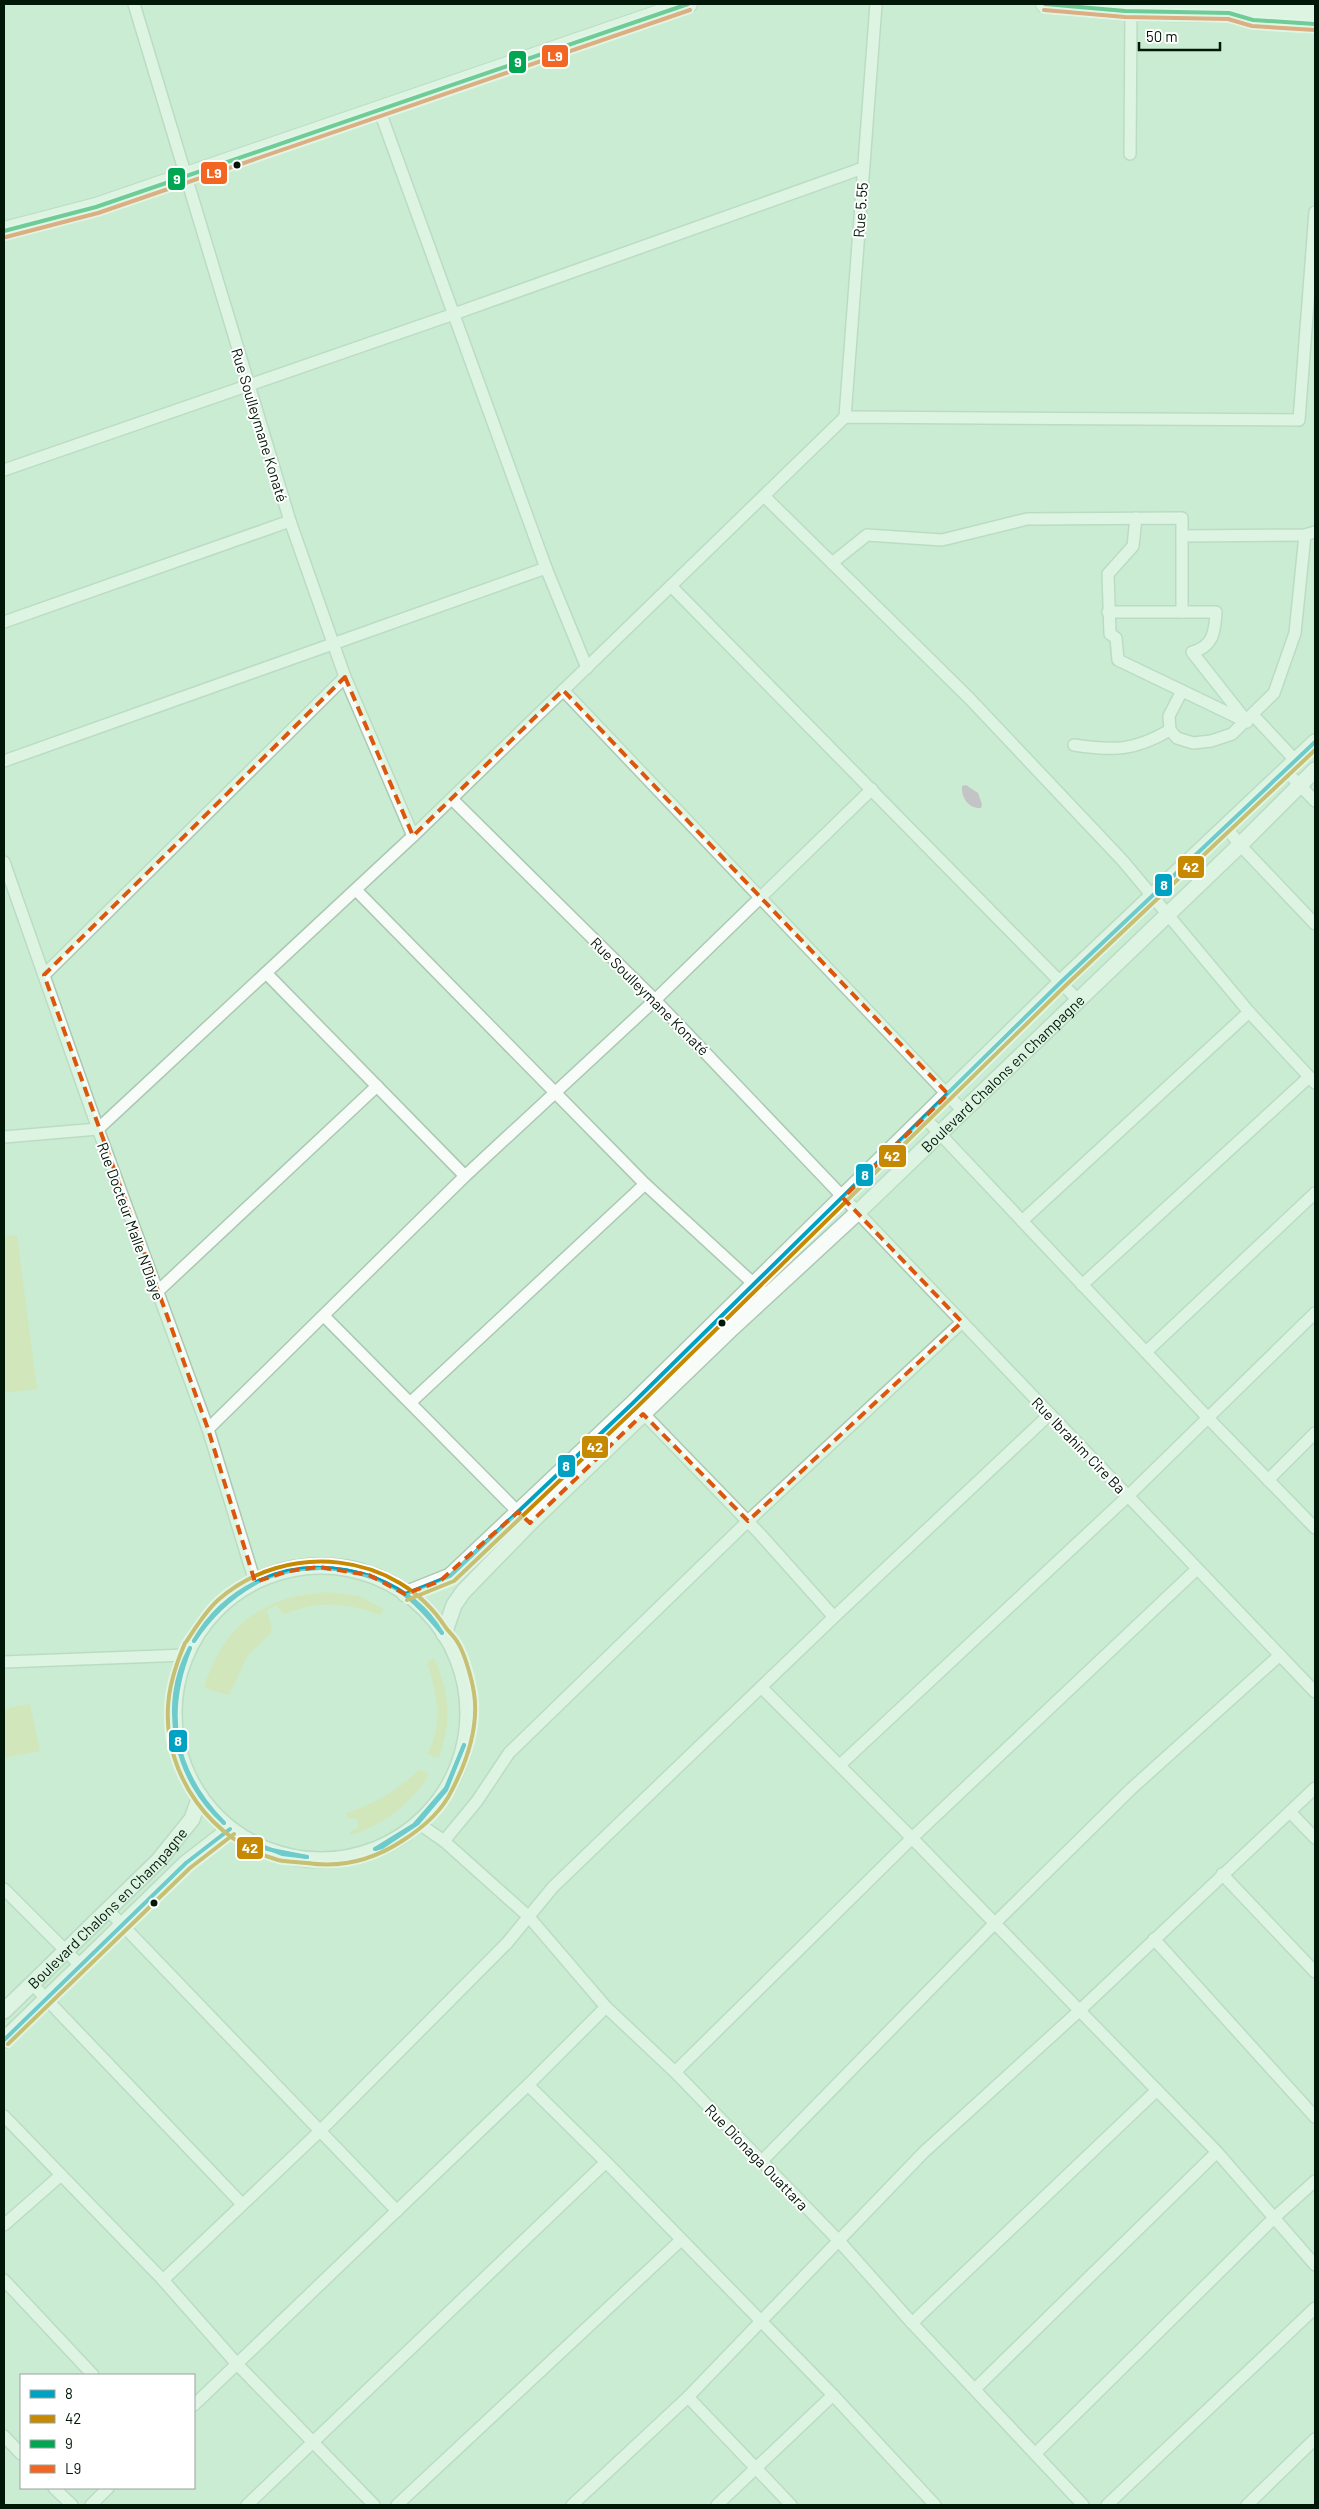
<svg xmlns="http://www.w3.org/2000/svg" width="1319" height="2509" font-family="Barlow,sans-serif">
<rect width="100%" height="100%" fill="#c9ecd2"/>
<g fill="#dede9f">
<path d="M17,1235l20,154 -33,4v-157z"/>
<path d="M328,1592l31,4 25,13 -4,6c-33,-13 -65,-15 -97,0l-6,-10 -10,5 5,19 -2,5 -22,21 -19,40 -25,-7c19,-62 58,-92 124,-96z"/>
<path d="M434,1658c16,37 18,62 5,100l-12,-4c17,-29 10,-61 0,-91z"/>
<path d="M30,1704l10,47 -36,7v-49z"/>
<path d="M420,1769l9,6c-20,30 -44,49 -78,60l-2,-3 10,-5 -3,-9 -8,1 -2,-6c30,-10 51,-22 74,-44z"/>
</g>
<path fill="#be93b9" d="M966,785l12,8 4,11 -1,4c-13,1 -20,-11 -19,-22z"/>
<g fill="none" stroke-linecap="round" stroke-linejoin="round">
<g stroke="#acc8b3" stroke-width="14">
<g id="minor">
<path d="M134,4l156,517 55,156 68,159"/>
<path d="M379,109l167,459 41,100"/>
<path d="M1130,154l1,-143"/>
<path d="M845,417l31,-413"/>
<path d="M4,470l450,-156 409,-146"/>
<path d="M764,496l205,202 154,163 126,151 66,71"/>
<path d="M1136,518l-3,28 -25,28 2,60 6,4 2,22 129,62"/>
<path d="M1182,536l123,-1 10,-3"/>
<path d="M832,563l35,-28 75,5 85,-21 155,-1v94"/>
<path d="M671,586l406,413"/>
<path d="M1108,612h108c-1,20 -3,35 -24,40l52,66"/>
<path d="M4,622l286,-101"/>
<path d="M563,690l400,421"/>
<path d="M1182,691l-13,25 1,14 7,8 16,5 18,-2 21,-7 42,-41 21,-60 10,-98"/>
<path d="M1253,715l43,46"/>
<path d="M1074,745c40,6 60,6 96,-15"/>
<path d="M4,761l542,-193"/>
<path d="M1286,771l29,30"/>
<path d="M452,799l203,201 660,692"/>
<path d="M1226,827l14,18 75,79"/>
<path d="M4,862l94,267 110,300 47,153"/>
<path d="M356,890l289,294 123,113"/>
<path d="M266,973l199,203"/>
<path d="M44,975l301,-298"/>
<path d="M925,1118l284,301 106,109"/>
<path d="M4,1137l94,-8 315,-293 432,-419 454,3 16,-208"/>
<path d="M1022,1221l227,-209"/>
<path d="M1082,1285l227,-208"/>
<path d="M157,1292l220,-206"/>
<path d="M324,1316l199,201"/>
<path d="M1146,1352l169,-159"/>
<path d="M411,1402l234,-218"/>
<path d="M638,1408l122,126 74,83"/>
<path d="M208,1429l257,-253 190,-176 217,-211"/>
<path d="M1268,1480l47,-47"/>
<path d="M4,1662l182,-7"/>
<path d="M761,1687l151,151 305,314 98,113"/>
<path d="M840,1765l288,-269 187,-183"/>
<path d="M1290,1812l25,26"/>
<path d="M418,1823l26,18 85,76 77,90 69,65 164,169 73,82 171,182"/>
<path d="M444,1841l33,-40 32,-48 239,-232 214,-199"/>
<path d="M1222,1874l93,98"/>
<path d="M4,1889l77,77"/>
<path d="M108,1910l289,301"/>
<path d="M1154,1939l161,178"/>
<path d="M32,1984l210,220"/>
<path d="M675,2072l237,-234 285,-269"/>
<path d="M528,2085l78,77 227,233 102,110"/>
<path d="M4,2116l159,164 74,84 137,141"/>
<path d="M761,2162l233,-238 137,-135 149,-134"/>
<path d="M4,2225l57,-50"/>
<path d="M4,2280l89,95"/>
<path d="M163,2280l158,-150 186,-187 46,-56 281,-270 216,-203"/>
<path d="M912,2323l245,-233"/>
<path d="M975,2389l242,-237"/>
<path d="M688,2397l103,108"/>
<path d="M194,2405l334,-320 78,-78"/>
<path d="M4,2436l17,18"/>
<path d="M1035,2454l240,-237 40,-36"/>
<path d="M54,2488l18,17"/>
<path d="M91,2505l17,-17"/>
<path d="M247,2505l359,-343"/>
<path d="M397,2505l284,-265"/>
<path d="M572,2505l116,-108 236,-245 155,-141 236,-223"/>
<path d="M717,2505l116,-110"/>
<path d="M1107,2505l208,-197"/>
<path d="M1247,2505l68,-66"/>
</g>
</g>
<g stroke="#acc8b3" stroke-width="18">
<g id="major">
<circle cx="321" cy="1713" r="147"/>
<path d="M405,1594l45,-18 183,-173 427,-420 255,-241"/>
<path id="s1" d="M444,1634l10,-29 9,-13 67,-69 199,-192 129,-119 382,-367 75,-75"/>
<path id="s2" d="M4,2011l155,-151 33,-41 8,-23"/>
<path d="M4,2040l182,-177 44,-34"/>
</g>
</g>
<g stroke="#acc8b3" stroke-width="20">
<g id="highway">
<path d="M1045,4l80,7 76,2h28l24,-5 62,1"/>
<path d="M1230,13l23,7 62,4"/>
<path d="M4,231l92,-24 592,-203"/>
</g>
</g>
<use href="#minor" stroke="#f7fcf8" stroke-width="11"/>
<use href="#major" stroke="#f7fcf8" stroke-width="15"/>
<use href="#highway" stroke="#f7fcf8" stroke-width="18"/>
<g stroke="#fff" stroke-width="8">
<g id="bus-1">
<path d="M375,1578c28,11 52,29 67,55"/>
<path d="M375,1578c31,13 46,30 67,55"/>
<path d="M261,1580c36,-17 77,-15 114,-2"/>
<path d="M261,1580c36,-16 77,-15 114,-2"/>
<path d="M405,1594l45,-18 183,-173 427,-420 255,-241"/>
<path d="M194,1641c15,-27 39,-48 67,-61"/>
<path d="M194,1641c17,-26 38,-46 67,-61"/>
<path d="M190,1648c-27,67 -16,124 34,175"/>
<path d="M190,1648c-32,58 -14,133 34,175"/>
<path d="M252,1842l15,7 40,8"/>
<path d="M252,1842l30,12 25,3"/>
<path d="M375,1849l39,-24 32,-37 18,-43"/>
<path d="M375,1849l7,-2 36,-24 28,-33 18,-45"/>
<path d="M4,2040l182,-177 44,-34"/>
</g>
</g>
<g stroke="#fff" stroke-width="8">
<g id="bus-2">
<path d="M407,1600l47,-19 183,-174 427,-420 251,-237"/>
<path d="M185,1643c-9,21 -16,41 -17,64 -4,69 44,134 110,153 10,2 19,2 29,3 34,5 66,-3 95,-22 19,-12 40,-30 50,-51 15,-29 27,-64 22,-97 -2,-13 -9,-39 -16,-50 -3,-6 -8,-10 -12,-15 -49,-77 -160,-88 -228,-28 -13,12 -22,27 -32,42"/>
<path d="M8,2044l182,-176 44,-34"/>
</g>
</g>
<g stroke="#fff" stroke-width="8">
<g id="bus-3">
<path d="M1045,4l80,7 104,2 24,7 62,4"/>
<path d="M4,231l92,-24 592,-203"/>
</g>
</g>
<g stroke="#fff" stroke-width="8">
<g id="bus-4">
<path d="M1044,10l81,7 103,2 24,7 63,4"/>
<path d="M6,237l92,-24 592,-203"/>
</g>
</g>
<use href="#bus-1" stroke="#00a2c4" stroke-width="4"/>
<use href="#bus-2" stroke="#c68a02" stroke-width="4"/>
<use href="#bus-3" stroke="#00a651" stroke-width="4"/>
<use href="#bus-4" stroke="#f26522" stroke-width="4"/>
</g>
<path d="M0 0H1319V2509H0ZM345,677l68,159 150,-146 385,404 -105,104 119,124 -214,199 -105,-107 -113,109 -12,-11 -78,69 -35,13 -36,-19 -50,-8 -30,4 -34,11 -47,-153 -164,-454z" fill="#c9ecd2" fill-opacity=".55" fill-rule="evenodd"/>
<path fill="none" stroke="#dc560c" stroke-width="4" stroke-dasharray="10 6" stroke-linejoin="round" d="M345,677l68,159 150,-146 385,404 -105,104 119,124 -214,199 -105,-107 -113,109 -12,-11 -78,69 -35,13 -36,-19 -50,-8 -30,4 -34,11 -47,-153 -164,-454z"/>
<g fill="#011808" stroke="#fff" stroke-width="2">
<circle cx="237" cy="165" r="4.5"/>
<circle cx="722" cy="1323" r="4.5"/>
<circle cx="154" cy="1903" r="4.5"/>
</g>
<g text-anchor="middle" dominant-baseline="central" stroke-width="4" stroke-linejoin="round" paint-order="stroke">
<g font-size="15" fill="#011808" stroke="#fff">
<text transform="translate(860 210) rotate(-86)">Rue 5.55</text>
<text transform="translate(260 425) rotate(73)">Rue Soulleymane Konaté</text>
<text transform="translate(650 996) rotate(45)">Rue Soulleymane Konaté</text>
<text stroke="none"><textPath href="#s1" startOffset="795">Boulevard Chalons en Champagne</textPath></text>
<text transform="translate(131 1221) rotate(70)">Rue Docteur Malle N'Diaye</text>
<text transform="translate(1079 1445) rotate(46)">Rue Ibrahim Cire Ba</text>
<text stroke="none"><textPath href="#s2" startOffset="146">Boulevard Chalons en Champagne</textPath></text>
<text transform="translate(757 2157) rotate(46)">Rue Dionaga Ouattara</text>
</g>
</g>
<g stroke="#fff" stroke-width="2">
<rect x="541" y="44" width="28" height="24" rx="5" fill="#f26522"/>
<rect x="508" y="50" width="19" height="24" rx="5" fill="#00a651"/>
<rect x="200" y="161" width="28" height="24" rx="5" fill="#f26522"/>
<rect x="167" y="167" width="19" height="24" rx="5" fill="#00a651"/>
<rect x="1177" y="855" width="28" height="24" rx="5" fill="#c68a02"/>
<rect x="1154" y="873" width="19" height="24" rx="5" fill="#00a2c4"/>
<rect x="878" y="1144" width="29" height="24" rx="5" fill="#c68a02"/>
<rect x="855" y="1163" width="19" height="24" rx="5" fill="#00a2c4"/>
<rect x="581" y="1435" width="28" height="24" rx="5" fill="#c68a02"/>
<rect x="557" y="1454" width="19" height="24" rx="5" fill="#00a2c4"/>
<rect x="168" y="1729" width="20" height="24" rx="5" fill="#00a2c4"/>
<rect x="236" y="1836" width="28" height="24" rx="5" fill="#c68a02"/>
</g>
<g font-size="14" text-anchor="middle" font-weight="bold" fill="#fff">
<text x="555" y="61">L9</text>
<text x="518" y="67">9</text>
<text x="214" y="178">L9</text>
<text x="177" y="184">9</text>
<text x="1191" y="872">42</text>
<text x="1164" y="890">8</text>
<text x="892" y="1161">42</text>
<text x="865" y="1180">8</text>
<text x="595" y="1452">42</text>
<text x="566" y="1471">8</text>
<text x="178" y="1746">8</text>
<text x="250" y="1853">42</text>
</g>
<rect width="1319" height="2509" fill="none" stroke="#011808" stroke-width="10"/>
<rect x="20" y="2374" width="175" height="115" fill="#ffffff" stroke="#99a39c"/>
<rect x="30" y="2390" width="25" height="8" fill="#00a2c4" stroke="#99a39c"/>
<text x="65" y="2399" font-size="15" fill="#011808">8</text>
<rect x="30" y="2415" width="25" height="8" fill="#c68a02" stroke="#99a39c"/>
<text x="65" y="2424" font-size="15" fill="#011808">42</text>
<rect x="30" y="2440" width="25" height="8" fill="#00a651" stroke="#99a39c"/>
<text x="65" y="2449" font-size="15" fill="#011808">9</text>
<rect x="30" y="2465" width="25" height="8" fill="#f26522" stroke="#99a39c"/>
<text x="65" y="2474" font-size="15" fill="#011808">L9</text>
<path d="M1139 42v8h81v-8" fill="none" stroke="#011808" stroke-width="2.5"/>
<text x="1146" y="42" font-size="15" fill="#011808" stroke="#ffffff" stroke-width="4" paint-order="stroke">50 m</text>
</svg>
